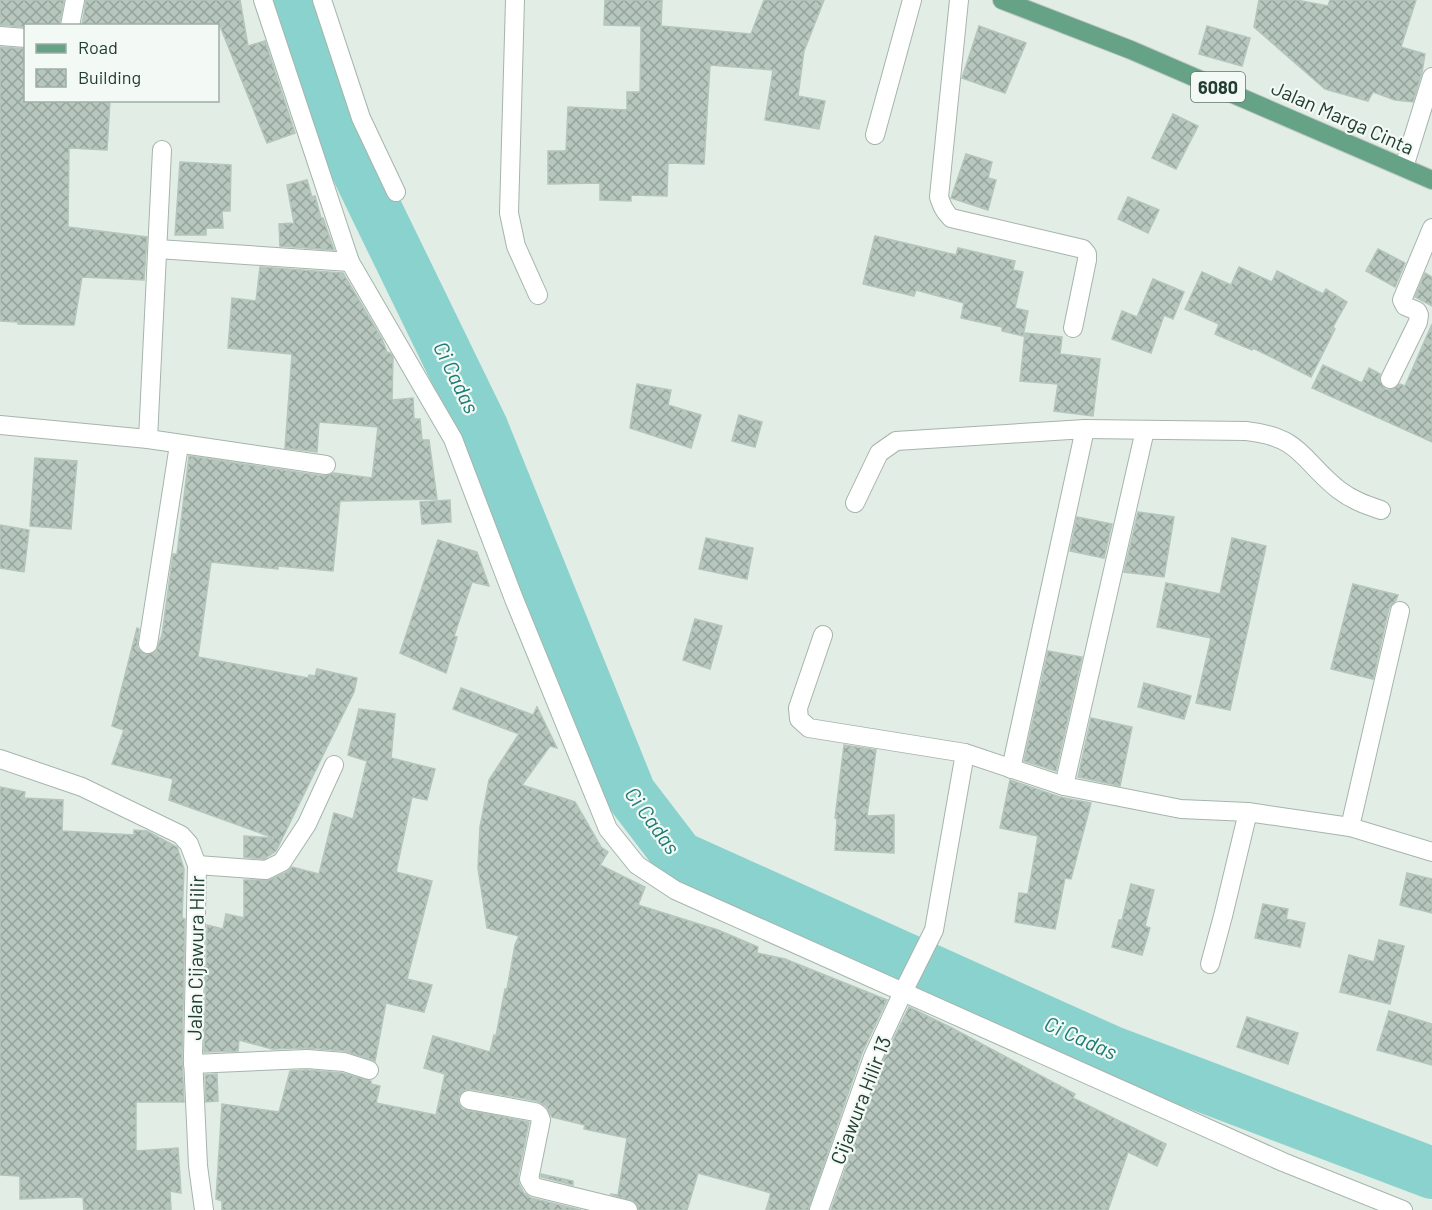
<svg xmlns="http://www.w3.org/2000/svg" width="1432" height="1210" font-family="Barlow,sans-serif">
<defs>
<pattern id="building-cross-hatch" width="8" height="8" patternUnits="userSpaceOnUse" patternTransform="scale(1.5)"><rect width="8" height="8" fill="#b7c7be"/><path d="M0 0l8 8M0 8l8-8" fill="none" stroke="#94a39b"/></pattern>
</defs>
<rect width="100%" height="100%" fill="#e2ede6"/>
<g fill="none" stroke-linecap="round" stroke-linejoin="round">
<path stroke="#8ad2cd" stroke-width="52" d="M291,0l65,168 126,259 148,366 49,64 431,194 322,122"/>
</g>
<g fill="url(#building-cross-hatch)" stroke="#b4c6bb" stroke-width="1.5">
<path d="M0,0h64l-5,26 -33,1 -26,-2z"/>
<path d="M86,0h154l8,46 17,-5 30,92 -28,10 -47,-117h-138z"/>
<path d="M605,0h57l-1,26 90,8 13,-34h60l-20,51 -6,45 27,5 -6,28 -54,-9 8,-50 -63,-5 -6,99 -36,-1 -1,33 -36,-1v6l-31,-1v-17l-52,1v-33h18l2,-44 59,3v-18h13l1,-66 -37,-1z"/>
<path d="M1259,0h37l32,6 2,-6h86l-15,47 24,7 -3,18 -9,30 -18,-2 -22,-8 -5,9 -43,-12 -71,-62z"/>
<path d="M979,26l47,17 -21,50 -43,-15z"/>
<path d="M1207,26l43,12 -8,28 -43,-12z"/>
<path d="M0,47l26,2v51h84l-3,50 -38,-2 -1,79 79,10 -3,43 -62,-3 -8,48 -56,-1v-2l-18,-1z"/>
<path d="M1173,114l25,12 -22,43 -24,-11z"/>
<path d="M966,154l26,8 -4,16 8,2 -8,30 -37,-12z"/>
<path d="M180,162l51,3 -1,46h-8l1,17h-17v7h-31z"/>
<path d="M307,180l5,17 3,-1 6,22h2l11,32 -54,-4 -1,-22 15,-1 -7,-38z"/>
<path d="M1128,197l31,13 -11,23 -30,-14z"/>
<path d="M875,236l81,19 2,-7 57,13 -2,9 10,2 -8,36 13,3 -5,25 -21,-5v-4l-41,-9 3,-15 -48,-13 -2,6 -51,-12z"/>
<path d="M1378,249l27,14 -10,24 -29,-16z"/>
<path d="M260,267l83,6 39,66 5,13 3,1 3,4 -1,43 21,-2 1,21h6l2,21h7l8,59 -97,2 -7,70 -55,-5v3l-67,-7 -13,95 110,21 1,-3 6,1 2,-7 40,9 -3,14 -78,159 -12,8 -20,-2v-21l30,2 -105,-38 4,-21 -61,-15 12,-34 -12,-4 25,-98 2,1 -2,18 4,5 5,3 10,-4 6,-16 11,-81h4l12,-98 135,20 10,-3 38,5 6,-51 -59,-5 -2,30 -32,-4 7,-94 -64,-6 4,-50 24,3z"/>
<path d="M1239,267l33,15 5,-11 46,23 3,-5 21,13 -14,25 2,2 -24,48 -58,-29 -1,2 -37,-16 4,-10 -34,-15 17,-37 29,13z"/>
<path d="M1425,273l7,4v29l-17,-9z"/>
<path d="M1153,279l31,13 -11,27 -9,-4 -13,38 -39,-14 10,-28 15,6z"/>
<path d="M1432,324v118l-120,-54 11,-23 39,18 7,-15 11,6 -1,6 6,9 6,1 9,-6 5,2z"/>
<path d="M1025,333l37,4 -2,17 40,5 -7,57 -39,-5 4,-27 -38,-3z"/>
<path d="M637,384l34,6 -3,15 33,10 -10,33 -61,-20z"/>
<path d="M739,415l23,7 -7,25 -23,-6z"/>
<path d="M35,458l42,3 -6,68 -41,-3z"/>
<path d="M450,500l1,22 -29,2 -2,-22z"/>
<path d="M1138,512l36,5 -10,60 -40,-5z"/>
<path d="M1077,517l35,7 -8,34 -34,-7z"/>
<path d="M0,525l29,5 -5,42 -24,-4z"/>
<path d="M706,538l47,10 -6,31 -48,-10z"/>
<path d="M1232,538l34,8 -36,164 -34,-7 15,-65 -54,-11 9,-44 54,11z"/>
<path d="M438,540l39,12 12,34 -17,-4 -18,54 3,1 -11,36 -46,-20z"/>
<path d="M1353,584l45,11 -2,5 -7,8 -16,71 -42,-10z"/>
<path d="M695,619l27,7 -12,43 -27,-9z"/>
<path d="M1048,651l34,6 -26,114 -32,-10z"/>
<path d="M1144,683l47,13 -7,23 -46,-12z"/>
<path d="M461,688l72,27 4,-8 20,41 -7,-2 -28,39 53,17 26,45 7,5 -8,13 45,22 -7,18 80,25 40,17 -1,6 28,6 102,41 -25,53 -54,157h-42l5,-17 -73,-20 -11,37h-48l-4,-8 -25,-8 8,1 9,-57 -43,-9 1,-4 -33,-8 -6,-11 -9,-5 -67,-12 -5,1 -7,7 1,7 3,5 67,13 -11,55 1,7 5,9 7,5 50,12h-359v-9l-6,-2 6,-95 57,8 11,-41 17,-1 35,3 29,8v3l9,2 -4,17 60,12 9,-41 -21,-6 9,-32 57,16 4,-17 2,1 9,-47h2l8,-44 4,-9 -32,-8 -9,-60 2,-41 9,-47 30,-46 -66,-25z"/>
<path d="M359,709l36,5 -4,44 44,11 -8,31 -15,-3 -16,75 36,9 -25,98 25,6 -8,27 -38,-9 -11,58 -30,-10 -37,-3 -36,1 -33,-9 -1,11 -34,1 3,-127 16,4 3,-15 18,4v-38h26l17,-8 5,-5 27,7 15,-61 19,6 14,-58 -19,-6z"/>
<path d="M1091,718l41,9 -12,59 -42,-9z"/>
<path d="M844,745l32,5 -9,66 27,-1v38l-59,-3 2,-31 -2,-1z"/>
<path d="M1010,780l50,17 31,6 -20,76 -6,-1 -10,51 -40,-7 4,-29 9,1 10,-58 -38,-8z"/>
<path d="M0,787l25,5 -1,6 39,2 -1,31 72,4v-5l13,1 30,16 7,22 -2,49 3,1 -3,138 2,45h-48v49l42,-3 3,45 -11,-2 1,19h-87l-1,-12 -4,-1 -59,2v-23l-20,-1z"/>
<path d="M1407,873l25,6v34l-32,-8z"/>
<path d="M1131,884l23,6 -9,36 5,2 -8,27 -30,-8 7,-27h3z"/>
<path d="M1263,904l25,5 -2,10 19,4 -5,24 -45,-9z"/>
<path d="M1379,940l25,6 -14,58 -50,-12 9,-37 25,7z"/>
<path d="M909,1007l43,21 123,66 -2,4 93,46 -9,22 -29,-14 -20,58h-277l52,-149z"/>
<path d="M1389,1011l43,13v41l-55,-15z"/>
<path d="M1247,1017l51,16 -10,31 -51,-17z"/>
<path d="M217,1074l1,27 -12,1 -1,-27z"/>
<path d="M541,1174l32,7v4l-32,-8z"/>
</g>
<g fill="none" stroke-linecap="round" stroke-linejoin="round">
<g stroke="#a5b5ac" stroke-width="20">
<g id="minor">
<path d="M263,0l87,262 103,177 61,160 94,230 29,36 38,25 608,272 120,48"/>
<path d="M322,0l39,118 35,74"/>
<path d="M515,0l-6,213 7,33 22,49"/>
<path d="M959,0l-20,197c3,9 5,14 12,21l132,31 4,5v6l-14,68"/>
<path d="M70,26l5,-26"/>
<path d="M0,36l26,2"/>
<path d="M875,135l37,-135"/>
<path d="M1404,167l28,-90"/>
<path d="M158,249l192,13"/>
<path d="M1390,379l28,-57 1,-7 -2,-4 -12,-5 -3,-6 30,-72"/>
<path d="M0,425l148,14 178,26"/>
<path d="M1085,429l161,2c56,6 55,29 93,59 13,10 27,15 42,20"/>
<path d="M148,439l14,-289"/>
<path d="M855,503l24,-50 17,-12 189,-12 -74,340"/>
<path d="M823,635l-25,73 1,11 10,9 156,25 99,33 117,23 67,3 102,15 82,25"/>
<path d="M148,644l31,-199"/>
<path d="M0,759l82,28 99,48 8,9 8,21 -4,192 5,109 6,44"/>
<path d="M1064,786l81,-356"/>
<path d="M1350,827l50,-216"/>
<path d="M197,865l69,5 16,-8 25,-38 27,-59"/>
<path d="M1210,964l13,-48 25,-104"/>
<path d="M193,1064l114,-5 37,3 25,8"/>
<path d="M469,1100l66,12 4,3 2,5 -12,59 5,8 94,23"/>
<path d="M819,1210l54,-153 30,-65 31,-62 31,-177"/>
</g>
</g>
<g stroke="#c1c9c5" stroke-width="20">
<path id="major" d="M1002,0l129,50 301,130"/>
</g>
<use href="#minor" stroke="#fff" stroke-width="18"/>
<use href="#major" stroke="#66a386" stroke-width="18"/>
</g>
<g text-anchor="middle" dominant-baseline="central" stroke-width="4.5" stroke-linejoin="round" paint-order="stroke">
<rect fill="#f3f9f5" stroke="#61766b" stroke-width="1.5" x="1191" y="72" width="54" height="30" rx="4.5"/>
<g font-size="18" font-weight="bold" fill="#223e30">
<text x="1218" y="87">6080</text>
</g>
<g font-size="20" fill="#223e30" stroke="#f3f9f5">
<text transform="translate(1343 117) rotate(24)">Jalan Marga Cinta</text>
<text transform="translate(195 958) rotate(-89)">Jalan Cijawura Hilir</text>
<text transform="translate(860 1100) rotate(-69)">Cijawura Hilir 13</text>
</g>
<g font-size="21" font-style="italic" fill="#1b7b75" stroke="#f3f9f5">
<text transform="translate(457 377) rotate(64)">Ci Cadas</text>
<text transform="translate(653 820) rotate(54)">Ci Cadas</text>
<text transform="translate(1081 1037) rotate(24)">Ci Cadas</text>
</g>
</g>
<rect x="24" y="24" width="195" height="78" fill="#f3f9f5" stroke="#9faea6" stroke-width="1.5"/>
<rect x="36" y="44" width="30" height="9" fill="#66a386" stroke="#9faea6" stroke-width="1.5"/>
<text x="78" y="54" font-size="18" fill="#223e30">Road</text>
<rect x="36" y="69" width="30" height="18" fill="url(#building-cross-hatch)" stroke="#9faea6" stroke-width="1.5"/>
<text x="78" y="84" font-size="18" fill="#223e30">Building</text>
</svg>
